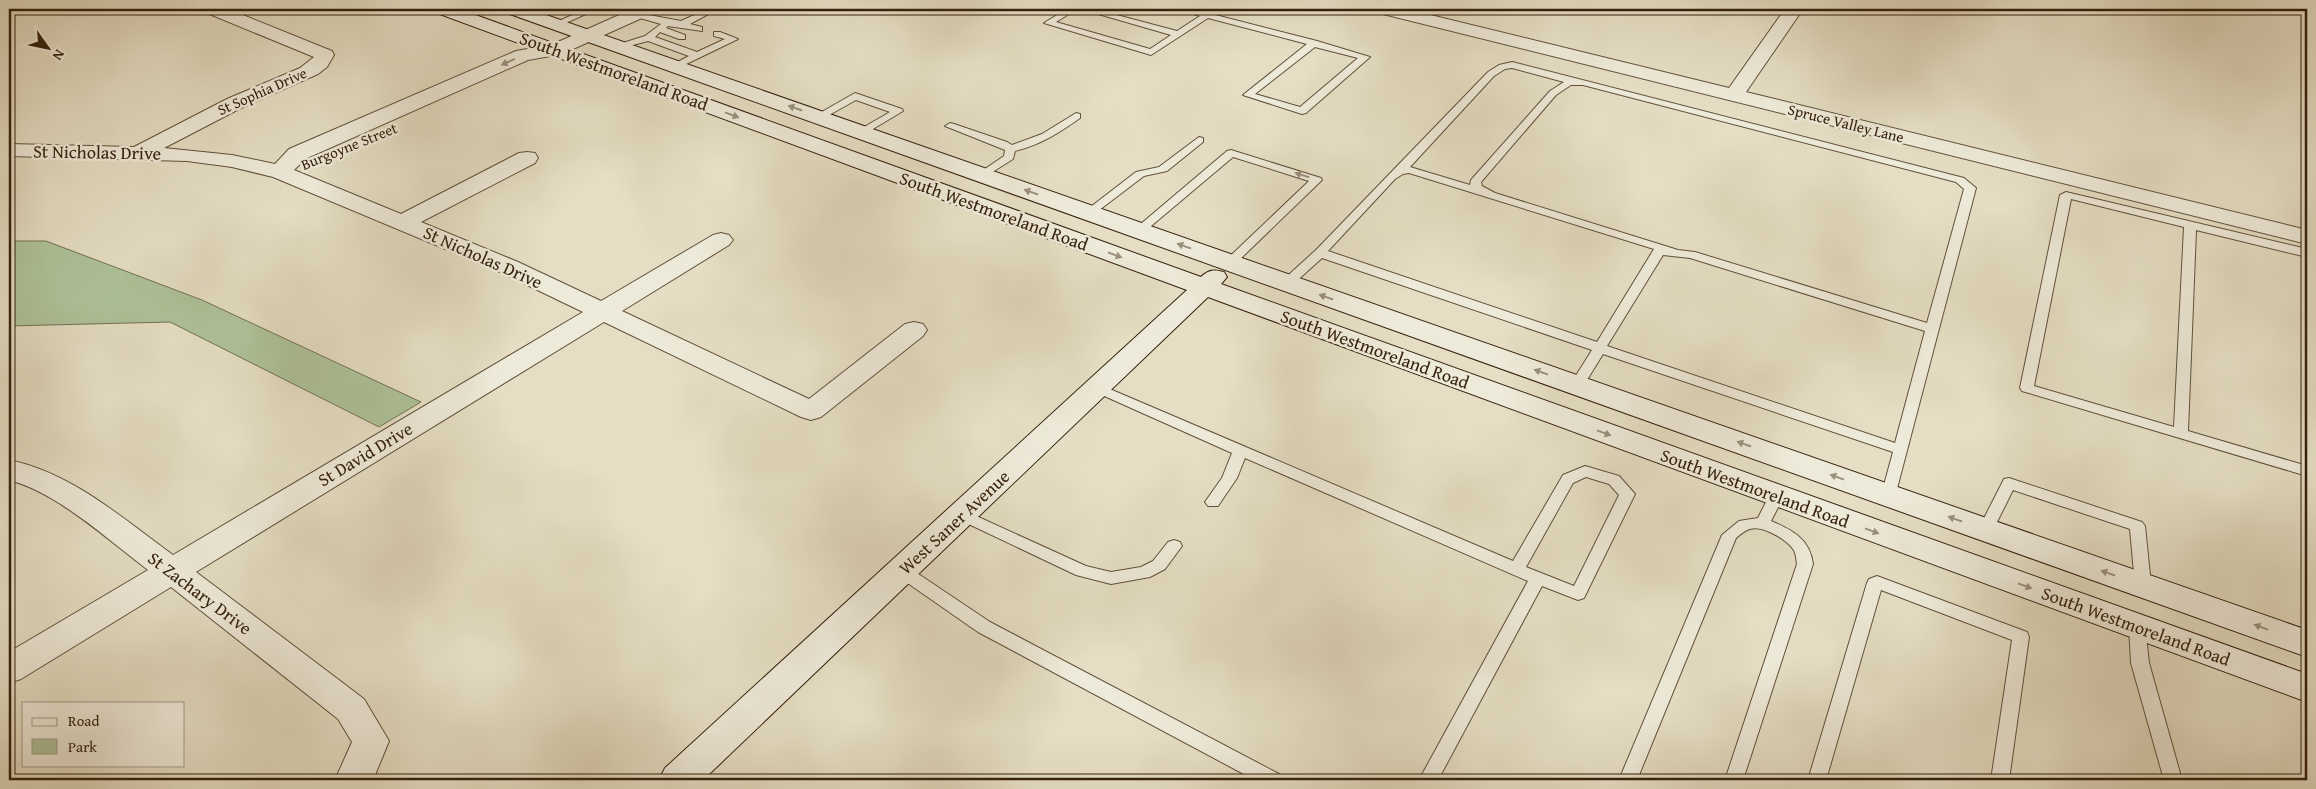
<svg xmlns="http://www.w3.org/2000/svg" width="2316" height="789" font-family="'Gentium Book Plus',serif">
<rect width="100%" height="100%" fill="#e5dec4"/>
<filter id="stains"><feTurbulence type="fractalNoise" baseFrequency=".004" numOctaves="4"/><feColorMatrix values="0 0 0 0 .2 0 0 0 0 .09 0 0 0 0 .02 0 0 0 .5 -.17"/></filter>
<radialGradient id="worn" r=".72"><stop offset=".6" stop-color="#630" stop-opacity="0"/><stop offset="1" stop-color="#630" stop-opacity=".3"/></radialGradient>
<path fill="#aec299" stroke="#727153" d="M9,241h37l156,59 219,102 -42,25 -209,-105 -161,4z"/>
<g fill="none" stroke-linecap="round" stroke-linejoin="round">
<g stroke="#61503b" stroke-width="2">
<g id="lane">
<path d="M586,9h11l-38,17 -7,-2z"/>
<path d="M1067,9h10l-21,13 94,27 21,-14 -90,-26h13l83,22 23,-15 -22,-7h14l125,32 53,16 -64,56 -4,1 -59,-19 64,-51 -99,-26 -57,37 -107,-32zM1315,47l43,11 -58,49 -45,-13z"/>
<path d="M705,10l7,2 -22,12 12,3v4l-34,-5 -2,2 19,7v4h-6l-19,-7 -5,5 42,15 28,-13 -11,-3v-4h6l18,7 -60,29h-6l-2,-2 19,-10 -41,-15 -30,8 -5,-3 32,-10 16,-12 -28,-8v-4l48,9z"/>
<path d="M1512,62l452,116 12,10 -82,312h-10l-3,-4 12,-44 -290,-98 -21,34h-10l-2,-3 22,-35 -270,-92 -31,28h-8l-2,-3 2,-3 34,-31 171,-177 11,-7zM1512,68l52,14 -14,9 -79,89 -1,5 -60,-18 84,-91 11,-7zM1571,85h12l373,97 8,7 -37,134 -232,-71 -17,-2 -183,-57 -13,-7 -1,-4 75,-87zM1409,173l245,76 -57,93 -269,-91 67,-72 8,-5zM1663,255l27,3 235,73 -30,112 -288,-97z"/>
<path d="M855,93l47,16 1,2 -40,24 -4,-1v-4l31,-18 -34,-12 -34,19h-8l-1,-2z"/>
<path d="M1076,113l4,1v4c-21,15 -40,27 -65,33l-2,8 -30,19 -4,-1v-4l25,-17 1,-6 -60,-24 5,-3 4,1 53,18 5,3 30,-11z"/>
<path d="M1199,137l4,1v4l-36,29 -23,5 -50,38h-8l-2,-2 52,-40 23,-5z"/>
<path d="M1231,150l90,28 1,2 -88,85 -4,1 -6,-4 85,-81 -76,-24 -89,75h-8l-2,-2 2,-2 91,-77z"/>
<path d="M2066,192l241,57v8l-111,-27 -8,201 119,35v10l-285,-85 -2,-3 40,-193zM2071,199l113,28 -10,200 -140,-41z"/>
<path d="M1098,384l415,177 50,-86 22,-9 34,10 16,18 -51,104 -6,2 -36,-14 -104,194h-19l109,-199 -283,-123 -8,20 -19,28h-10l-3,-4 17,-24 10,-25 -139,-62 -2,-3zM1586,477l23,7 10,11 -45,91 -48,-19 47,-84z"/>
<path d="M2009,478l133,44 3,4 6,59 -2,4 -6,2 -6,-2 -2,-4 -5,-56 -117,-39 -22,44 -5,2 -5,-2 -3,-4 24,-47 2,-4z"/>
<path d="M1776,491l5,1 3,4 -13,25c21,9 39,18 42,43l-70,216h-18l72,-216c-1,-6 -1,-11 -4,-15 -7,-10 -31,-24 -43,-20 -5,1 -10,6 -14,9l-99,242h-18l103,-245 17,-14 19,-3 13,-26z"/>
<path d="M963,510l123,56 25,6 30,-5 12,-6 15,-19 6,-2 6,2 2,4 -17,23 -15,8 -39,7 -35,-9 -118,-56 -3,-4 3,-4z"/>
<path d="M902,565l6,2 82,55 289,152 2,6h-26l-277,-148 -82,-57 -2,-4 2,-4z"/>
<path d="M1877,576l150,56 2,5 -20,143h-18l21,-140 -131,-50 -55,190h-18l59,-197 2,-4z"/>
<path d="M2137,619l6,2 2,5 4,37 33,117h-18l-33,-117 -2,-37 2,-5z"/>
</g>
</g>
<g stroke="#61503b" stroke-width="2">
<g id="street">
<path d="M204,9h24l104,42 2,4 -7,12 -9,7 -77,34 -77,40 68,7 43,9 14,-15 227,-98 35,-6 82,-36h23l-3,4 -91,41 -34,6 -223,99 -11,11 107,44 118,-61 8,-1 8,1 3,5 -3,5 -114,59 97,40 83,39 112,-66 8,-2 8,2 4,5 -4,5 -107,66 187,88 96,-75 9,-2 9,2 4,6 -4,6 -102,81 -10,3 -10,-3 -197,-95 -408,250 168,127 25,42 -16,39h-38l17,-38 -14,-23 -167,-132 -150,92 -12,4v-31l139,-82c-41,-31 -90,-77 -139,-90v-20c63,13 113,58 164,95l410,-243 -83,-40 -227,-95 -41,-10 -45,-6 -178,-5v-12l125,3 93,-48 73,-31 14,-11 -107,-44z"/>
<path d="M1376,9h30l323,79 56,-79h18l-57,83 561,138v14l-928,-231z"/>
</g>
</g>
<g stroke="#35200d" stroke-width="2">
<g id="secondary">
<path d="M434,9h25l742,268c7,-7 13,-8 23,-5l3,5 -6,7 1086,390v28l-1099,-405 -505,483h-44l6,-12 522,-478 -750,-277z"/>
<path d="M504,9h25l1778,621v27l-1800,-644z"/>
</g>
</g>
<use href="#lane" fill="#eeead9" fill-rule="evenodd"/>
<use href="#street" fill="#eeead9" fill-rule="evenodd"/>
<use href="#secondary" fill="#eeead9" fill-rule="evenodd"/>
</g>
<defs><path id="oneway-solid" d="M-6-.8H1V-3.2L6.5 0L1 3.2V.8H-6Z" transform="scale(1.25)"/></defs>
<g fill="#9b8f7d">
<use href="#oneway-solid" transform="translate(508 62) rotate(156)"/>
<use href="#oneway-solid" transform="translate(795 108) rotate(-161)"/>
<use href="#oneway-solid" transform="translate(732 115) rotate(20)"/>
<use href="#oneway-solid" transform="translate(1302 175) rotate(-163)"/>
<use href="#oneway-solid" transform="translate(1031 192) rotate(-161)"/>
<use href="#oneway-solid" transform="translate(1184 246) rotate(-161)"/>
<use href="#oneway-solid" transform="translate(1115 255) rotate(20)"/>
<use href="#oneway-solid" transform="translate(1326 297) rotate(-161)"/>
<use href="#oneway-solid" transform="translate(1541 372) rotate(-160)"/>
<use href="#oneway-solid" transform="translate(1604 433) rotate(20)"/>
<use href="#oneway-solid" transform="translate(1744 444) rotate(-161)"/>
<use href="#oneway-solid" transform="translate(1837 477) rotate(-160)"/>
<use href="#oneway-solid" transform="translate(1955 519) rotate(-161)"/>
<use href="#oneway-solid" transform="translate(1872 531) rotate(20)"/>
<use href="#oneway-solid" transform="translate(2108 573) rotate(-161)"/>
<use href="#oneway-solid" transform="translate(2025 586) rotate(20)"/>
<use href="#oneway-solid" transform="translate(2261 627) rotate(-160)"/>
</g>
<g text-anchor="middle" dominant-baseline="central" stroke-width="5" stroke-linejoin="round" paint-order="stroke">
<g font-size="15" fill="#35200d" stroke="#eeead9">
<text transform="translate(262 91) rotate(-24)">St Sophia Drive</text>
<text transform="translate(1846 123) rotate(14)">Spruce Valley Lane</text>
<text transform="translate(349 146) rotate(-22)">Burgoyne Street</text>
</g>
<g font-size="18" fill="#35200d" stroke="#eeead9">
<text transform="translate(614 71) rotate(20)">South Westmoreland Road</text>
<text transform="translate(97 152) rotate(1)">St Nicholas Drive</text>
<text transform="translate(994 211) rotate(20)">South Westmoreland Road</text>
<text transform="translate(483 257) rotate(24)">St Nicholas Drive</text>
<text transform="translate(1375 349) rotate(20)">South Westmoreland Road</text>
<text transform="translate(365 454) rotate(-31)">St David Drive</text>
<text transform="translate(1755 488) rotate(20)">South Westmoreland Road</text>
<text transform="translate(954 522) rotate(-43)">West Saner Avenue</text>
<text transform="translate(200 593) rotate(37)">St Zachary Drive</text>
<text transform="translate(2136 626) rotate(20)">South Westmoreland Road</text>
</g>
</g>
<rect width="2316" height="789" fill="none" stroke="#e5dec4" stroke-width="30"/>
<rect x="10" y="10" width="2296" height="769" fill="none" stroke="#35200d" stroke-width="2.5"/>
<rect x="15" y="15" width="2286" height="759" fill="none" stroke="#35200d"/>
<rect x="22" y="702" width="162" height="65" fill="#eeead9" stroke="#a49987"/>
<rect x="32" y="718" width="25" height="8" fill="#eeead9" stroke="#a49987"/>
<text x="68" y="726" font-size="15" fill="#35200d">Road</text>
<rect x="32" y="739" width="25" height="15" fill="#aec299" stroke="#a49987"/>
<text x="68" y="752" font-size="15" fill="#35200d">Park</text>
<g transform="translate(48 48) rotate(123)" stroke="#eeead9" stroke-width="4" paint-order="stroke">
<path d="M0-4L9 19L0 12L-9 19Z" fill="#35200d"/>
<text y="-8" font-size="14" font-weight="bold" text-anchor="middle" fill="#35200d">N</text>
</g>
<rect width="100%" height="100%" filter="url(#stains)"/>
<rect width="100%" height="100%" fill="url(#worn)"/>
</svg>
